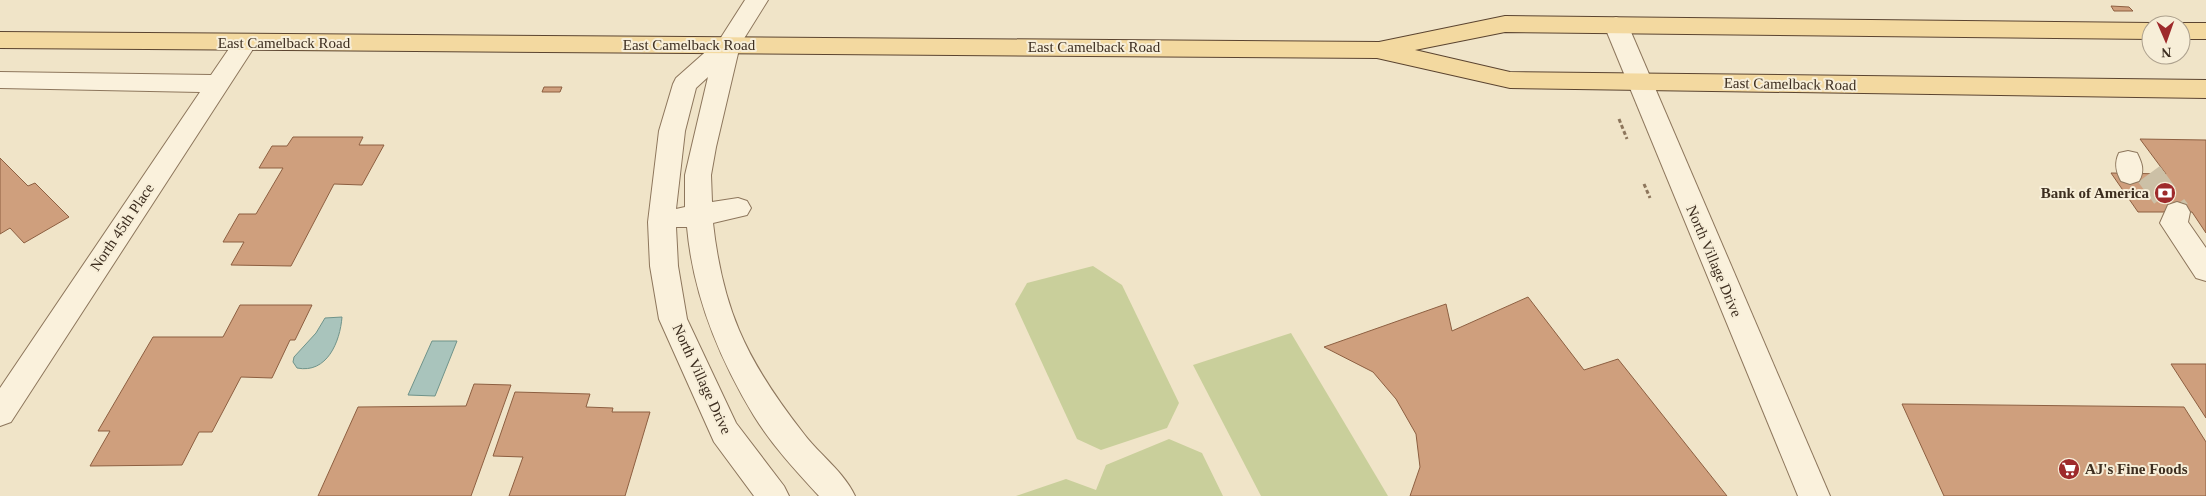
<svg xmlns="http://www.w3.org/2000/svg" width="2206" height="496" font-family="'Times New Roman',serif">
<rect width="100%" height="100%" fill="#f0e4c8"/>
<g fill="#c9cf9b">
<path d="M1093,266l29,19 57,118 -12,25 -66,22 -24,-11 -62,-135 12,-21z"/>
<path d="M1291,333l97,163h-127l-68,-131z"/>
<path d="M1169,439l33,14 21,43h-207l50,-17 30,11 10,-25z"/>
</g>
<g fill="#a9c4bc" stroke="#6f938a">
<path d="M342,317c-2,25 -15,57 -45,51l-4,-6 1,-5 22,-24 9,-15z"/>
<path d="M432,341h25l-22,55 -27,-1z"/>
</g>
<g fill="#cf9f7d" stroke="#8d5f41">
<path d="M2111,6l18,1 4,4h-19z"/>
<path d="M544,87h18l-2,5h-18z"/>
<path d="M293,137h70l-4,8h25l-22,40 -28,-1 -43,82 -60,-1 13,-23h-21l16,-28h17l27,-46h-24l13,-22h15z"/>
<path d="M2140,139l66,1v93l-14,-21h-54l-27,-39 55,1z"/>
<path d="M0,158l28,28 7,-3 34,34 -45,26 -14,-15 -10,6z"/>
<path d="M1528,297l56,73 34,-11 109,137h-317l10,-29 -4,-33 -20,-35 -23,-27 -49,-25 122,-43 6,27z"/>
<path d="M240,305h72l-17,35h-5l-18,38 -31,-1 -29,55h-13l-17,33 -92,1 20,-35h-12l55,-94h70z"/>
<path d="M2171,364h35v54z"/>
<path d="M474,384l37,1 -40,111h-153l40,-89 108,-1z"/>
<path d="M515,392l75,2 -4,13 27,1 -1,4h38l-25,84h-116l14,-39 -30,-1z"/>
<path d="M1902,404l282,3 22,35v54h-262z"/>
</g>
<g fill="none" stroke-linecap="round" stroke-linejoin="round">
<path stroke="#ccc0a6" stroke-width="27" stroke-dasharray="27 14" stroke-linecap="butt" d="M2149,174l28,38"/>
<g stroke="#8d765c" stroke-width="2">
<g id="minor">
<path d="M745,0h23l-28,45 -24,102 -5,28 1,27 26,-4 9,3 4,7 -4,7 -34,8c4,36 12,74 26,107 16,38 40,72 65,104 16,21 40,38 51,62h-36c-23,-25 -47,-51 -65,-80 -35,-58 -61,-121 -67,-189h-11l2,39 9,53 49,104 48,63 5,10h-35l-40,-54 -55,-123 -9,-53 -2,-44 11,-91 14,-47 3,-6 44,-39zM708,77l-23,98v32l-9,2 9,-78 11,-43z"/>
<path d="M1616,17l8,3 4,5 202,471h-32l-194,-471 4,-5z"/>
<path d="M245,35l8,2 4,6 -4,6 -242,373 -11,4v-38l200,-296 -200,-4v-16l211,3 26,-38z"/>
<path d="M2128,151l9,2c5,10 8,18 2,28l-9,3 -9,-3c-5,-9 -7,-18 -2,-28z"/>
<path d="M2177,202l9,3 4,7 -2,10 18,26v33l-10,-3 -36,-55 8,-18z"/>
</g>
</g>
<g stroke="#5b4430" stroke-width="2">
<g id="major">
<path d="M1505,16l646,7 7,2h-7v14l-646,-7 -90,18 95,22 696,8v18l-696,-10 -133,-30 -1377,-10v-16l1379,10z"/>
<path d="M2181,23h25v16h-25v-14h-7z"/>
</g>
</g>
<g stroke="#8d765c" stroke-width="3" stroke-dasharray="4 2.5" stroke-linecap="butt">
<path d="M1619,119l8,20"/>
<path d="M1644,184l6,14"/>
</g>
<use href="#minor" fill="#faf1dc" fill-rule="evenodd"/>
<use href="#major" fill="#f3d9a0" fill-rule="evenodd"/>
</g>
<defs>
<g id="bank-disc" transform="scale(1.125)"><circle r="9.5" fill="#9e2a2b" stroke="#f7eed8"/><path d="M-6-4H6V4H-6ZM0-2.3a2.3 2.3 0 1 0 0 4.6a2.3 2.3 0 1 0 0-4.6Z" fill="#fff"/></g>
<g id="supermarket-disc" transform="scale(1.125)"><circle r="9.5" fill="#9e2a2b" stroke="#f7eed8"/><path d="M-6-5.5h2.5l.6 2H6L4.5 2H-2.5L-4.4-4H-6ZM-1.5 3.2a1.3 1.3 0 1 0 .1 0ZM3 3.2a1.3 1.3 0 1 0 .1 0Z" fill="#fff"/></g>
</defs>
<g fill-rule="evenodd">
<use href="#bank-disc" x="2165" y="193"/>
<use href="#supermarket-disc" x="2069" y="469"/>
</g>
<g text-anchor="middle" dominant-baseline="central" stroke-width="4" stroke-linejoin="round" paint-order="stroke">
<g font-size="15" fill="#3d2e20" stroke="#f7eed8">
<text x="284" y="43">East Camelback Road</text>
<text x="689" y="45">East Camelback Road</text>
<text x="1094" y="47">East Camelback Road</text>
<text transform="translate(1790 84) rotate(1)">East Camelback Road</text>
<text transform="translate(122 227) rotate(-56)">North 45th Place</text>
<text transform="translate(1714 261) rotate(67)">North Village Drive</text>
<text transform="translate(702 379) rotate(65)">North Village Drive</text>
</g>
<g font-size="15" font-weight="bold" fill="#3d2e20" stroke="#f7eed8" text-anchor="end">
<text x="2149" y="193">Bank of America</text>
<text x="2085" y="469" text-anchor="start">AJ's Fine Foods</text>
</g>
</g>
<g transform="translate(2166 40) rotate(178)"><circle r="24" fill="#f7eed8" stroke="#ada18e"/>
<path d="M0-4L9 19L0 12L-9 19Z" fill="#9e2a2b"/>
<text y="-8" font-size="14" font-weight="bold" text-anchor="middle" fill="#3d2e20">N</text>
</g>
</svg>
